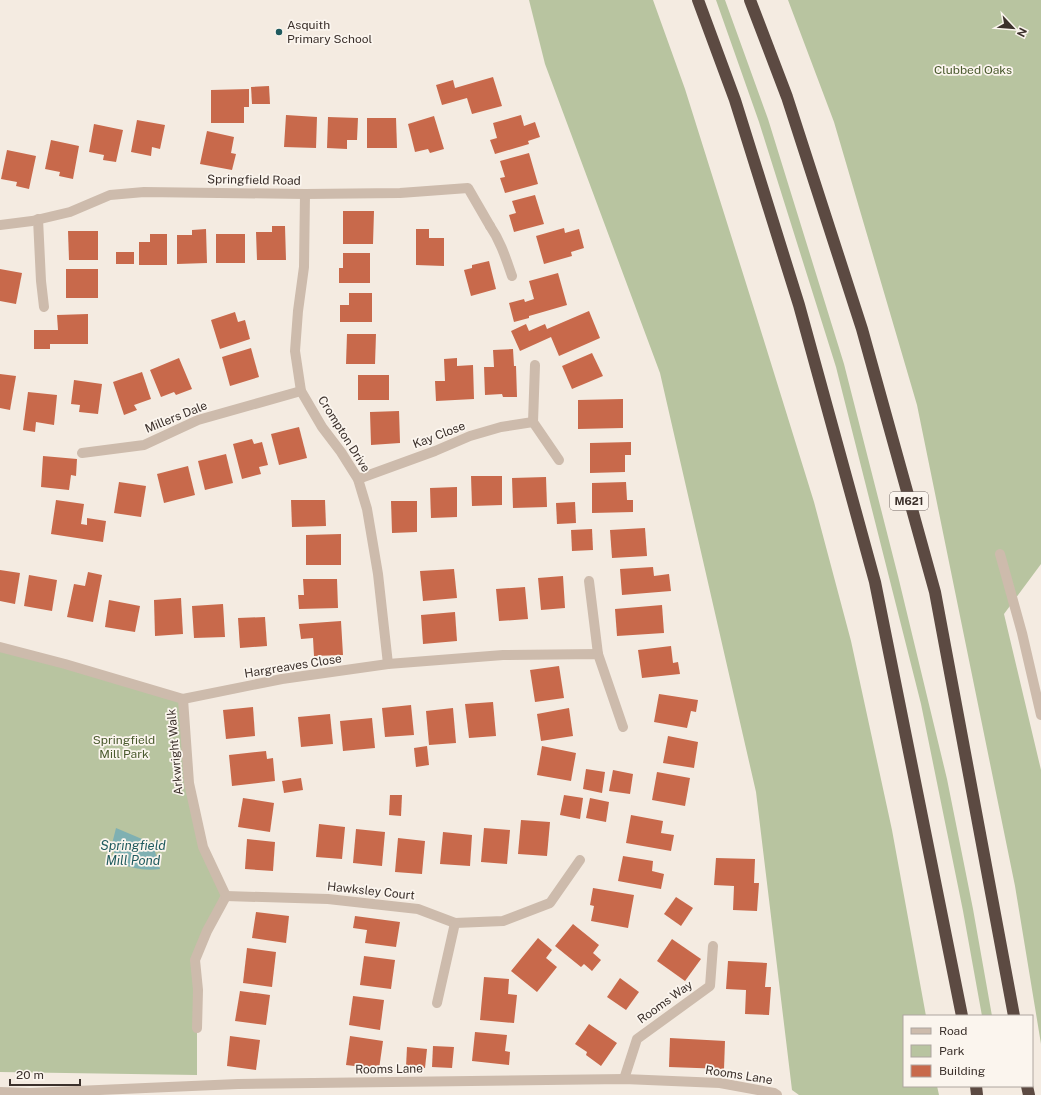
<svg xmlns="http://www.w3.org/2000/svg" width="1041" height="1095" font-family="'Public Sans',sans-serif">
<rect width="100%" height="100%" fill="#f4ebe1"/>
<g fill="#b8c4a0">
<path d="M529,0h124l32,89 71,226 58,187 37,139 41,189 34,186h-22v70h33l2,9h-140l-7,-5 -36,-298 -96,-419 -115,-309z"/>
<path d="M716,0h9l43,119 76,245 54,212 49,203 26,130 19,107h-10l-19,-105 -42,-207 -85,-337 -77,-245z"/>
<path d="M788,0h253v564l-37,50 37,156v274l-26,-158 -98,-481 -83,-283z"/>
<path d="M0,647l183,52 6,84 14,64 23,49 -31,64 2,68v47l-197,-3z"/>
</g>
<path fill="#7fb0b2" d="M116,828l26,11 12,9 6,21c-17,2 -27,-1 -43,-6l-5,-19z"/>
<g fill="#c8694b">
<path d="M493,77l9,29 -30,8 -5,-16 -25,7 -6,-20 17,-5 2,8z"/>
<path d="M269,86l1,18h-18l-1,-17z"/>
<path d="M249,89v18h-5v16h-33v-33z"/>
<path d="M286,115l31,2 -1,31 -32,-1z"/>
<path d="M521,115l3,11 11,-4 5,15 -12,4 1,3 -34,10 -5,-14 7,-2 -4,-15z"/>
<path d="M434,116l10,33 -14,4 -2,-4 -13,3 -7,-28z"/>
<path d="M328,117l30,1 -1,22h-10v9l-20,-1z"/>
<path d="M367,118h29l1,30h-30z"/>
<path d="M137,120l28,5 -5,24 -8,-2 -1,9 -20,-4z"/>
<path d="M94,124l29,6 -7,32 -13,-2 1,-5 -15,-3z"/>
<path d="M207,131l27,6 -3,16 5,1 -4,16 -32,-6z"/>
<path d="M51,140l28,6 -6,33 -14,-3 1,-4 -15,-3z"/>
<path d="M7,150l29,6 -7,33 -13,-3 1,-4 -16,-3z"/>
<path d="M529,153l9,31 -33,9 -5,-15 5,-1 -5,-16z"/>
<path d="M535,195l9,29 -30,8 -5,-17 7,-2 -4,-12z"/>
<path d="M343,211h31l-1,33h-30z"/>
<path d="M272,226h13l1,34h-29l-1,-28h16z"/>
<path d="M564,228l1,5 14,-4 5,19 -13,4 1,4 -28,8 -8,-28z"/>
<path d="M206,229l1,34 -30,1v-29h15v-5z"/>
<path d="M416,229h13v9h15v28l-28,-1z"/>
<path d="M68,231h30v29h-29z"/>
<path d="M150,234h17v31h-28v-23h11z"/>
<rect x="216" y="234" width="29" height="29"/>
<rect x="116" y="252" width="18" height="12"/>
<path d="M343,253h27v30h-31v-15h4z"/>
<path d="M489,261l7,28 -25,7 -7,-26 8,-2v-3z"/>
<path d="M0,269l22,4 -6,31 -16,-3z"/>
<rect x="66" y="269" width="32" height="29"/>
<path d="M558,273l9,32 -38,11v2l-15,4 -5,-19 15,-4 1,3 9,-3 -5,-18z"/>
<path d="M349,293h23v29h-32v-17h9z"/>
<path d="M589,311l11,27 -41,18 -8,-19 -31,14 -9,-20 15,-7 3,7 16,-7 2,5z"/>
<path d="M235,312l3,10 7,-2 5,19 -30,10 -9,-29z"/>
<path d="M88,314v30h-38v5h-16v-19h24l-1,-15z"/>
<path d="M347,334h29l-1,30h-29z"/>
<path d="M251,348l8,29 -29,9 -8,-29z"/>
<path d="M513,349l1,17h2l1,31h-14l-1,-3 -17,1 -1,-28h10l-1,-17z"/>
<path d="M592,353l11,23 -31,13 -10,-23z"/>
<path d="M179,358l13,31 -16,6 -2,-3 -13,5 -11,-27z"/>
<path d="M457,358v8l16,-1 1,34 -38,2 -1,-20h10l-1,-22z"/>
<path d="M142,372l9,27 -17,6 3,5 -13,5 -11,-33z"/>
<path d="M0,374l16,2 -6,34 -10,-2z"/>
<rect x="358" y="375" width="31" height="25"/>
<path d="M74,380l28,4 -4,30 -19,-2 1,-7 -9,-1z"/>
<path d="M28,392l29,3 -3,30 -18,-3 -1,10 -12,-2z"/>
<path d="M623,399v29l-45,1v-29z"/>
<path d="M399,411l1,32 -29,2 -1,-33z"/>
<path d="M299,427l8,31 -28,7 -8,-31z"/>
<path d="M252,439l2,5 8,-2 6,23 -9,2 2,7 -19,5 -9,-35z"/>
<path d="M631,442v13h-6v17l-35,1v-30z"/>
<path d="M226,454l7,29 -28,7 -7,-29z"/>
<path d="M43,456l34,3 -1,17 -5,-1 -2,15 -28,-3z"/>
<path d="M188,466l7,29 -31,8 -7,-29z"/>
<path d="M471,476h31v29l-30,1z"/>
<path d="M546,477l1,30 -34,1 -1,-30z"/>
<path d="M119,482l27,4 -5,31 -27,-4z"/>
<path d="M626,482l1,18h6v12l-41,1v-30z"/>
<path d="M457,487v30l-26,1 -1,-30z"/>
<path d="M56,500l28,4 -3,20 6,1v-7l19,3 -3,21 -52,-8z"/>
<path d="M291,500h34l1,26 -34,1z"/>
<path d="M391,501h26v31l-25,1z"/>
<path d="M575,502l1,21 -19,1 -1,-21z"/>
<path d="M645,528l2,28 -35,2 -2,-28z"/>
<path d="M592,529l1,21 -21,1 -1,-21z"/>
<path d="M341,534v31h-35v-30z"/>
<path d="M653,567l1,9 15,-2 2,17 -49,4 -2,-26z"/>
<path d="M454,569l3,29 -34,3 -3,-30z"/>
<path d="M0,570l20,3 -5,31 -15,-3z"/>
<path d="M88,572l14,3 -9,47 -26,-5 7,-33 11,2z"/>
<path d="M29,575l28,5 -5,31 -28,-5z"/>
<path d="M563,576l2,32 -24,2 -3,-32z"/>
<path d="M303,579h34l1,29 -39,1 -1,-14h6z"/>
<path d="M525,587l3,32 -29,2 -3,-32z"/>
<path d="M181,598l2,36 -28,2 -1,-36z"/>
<path d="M109,600l31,6 -5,26 -30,-5z"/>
<path d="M223,604l2,33 -31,1 -2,-32z"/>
<path d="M662,605l2,28 -47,3 -2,-27z"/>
<path d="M455,612l2,29 -34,3 -2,-29z"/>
<path d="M265,617l2,29 -27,2 -2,-30z"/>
<path d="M341,621l2,34 -29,1 -1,-18 -12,1 -2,-15z"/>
<path d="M671,646l2,17 5,-1 2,12 -38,4 -4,-28z"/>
<path d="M559,666l5,32 -29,4 -5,-32z"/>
<path d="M659,694l39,6 -2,12 -5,-1 -4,17 -33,-6z"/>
<path d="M493,702l3,34 -27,2 -4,-34z"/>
<path d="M411,705l3,30 -29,2 -3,-29z"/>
<path d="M253,707l2,29 -29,3 -3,-29z"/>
<path d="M453,708l3,35 -27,2 -3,-34z"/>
<path d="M569,708l4,28 -32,5 -4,-27z"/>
<path d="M330,714l3,30 -32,3 -3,-30z"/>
<path d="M372,718l3,30 -32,3 -3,-30z"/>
<path d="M668,736l30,6 -4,26 -31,-5z"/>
<path d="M427,746l2,19 -13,2 -2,-19z"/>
<path d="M542,746l34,7 -5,28 -34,-6z"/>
<path d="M266,751l1,8 6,-1 2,23 -43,5 -3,-31z"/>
<path d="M586,769l19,3 -3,21 -19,-4z"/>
<path d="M613,770l20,4 -3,20 -21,-3z"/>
<path d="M657,772l33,6 -5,28 -33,-6z"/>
<path d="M301,778l2,12 -19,3 -2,-12z"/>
<path d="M390,795h12l-1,21 -12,-1z"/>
<path d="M564,795l19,3 -3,21 -20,-4z"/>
<path d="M243,798l31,5 -4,29 -32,-5z"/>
<path d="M590,798l19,4 -3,20 -20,-4z"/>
<path d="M631,815l32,6 -2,12 13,2 -3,16 -45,-8z"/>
<path d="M521,820l29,2 -3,34 -29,-2z"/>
<path d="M319,824l26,3 -3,32 -26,-2z"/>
<path d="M484,828l26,2 -3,34 -26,-2z"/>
<path d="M356,829l29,3 -3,34 -29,-3z"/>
<path d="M443,832l29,3 -2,31 -30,-2z"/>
<path d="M398,838l27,3 -3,33 -27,-2z"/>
<path d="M247,839l28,3 -2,29 -28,-2z"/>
<path d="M623,856l30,5 -1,10 12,3 -3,15 -43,-8z"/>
<path d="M716,858l39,1 -1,24h5l-2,28 -24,-1 1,-24 -20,-1z"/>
<path d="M593,888l41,7 -6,33 -37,-7 3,-15 -4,-1z"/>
<path d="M676,897l17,11 -12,18 -17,-12z"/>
<path d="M256,912l33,4 -3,27 -34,-5z"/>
<path d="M355,916l45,6 -4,25 -31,-4 2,-13 -14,-2z"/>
<path d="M573,924l26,21 -6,8 8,7 -9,11 -8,-7 -3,3 -26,-21z"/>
<path d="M538,938l14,12 -6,8 11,9 -20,25 -26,-21z"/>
<path d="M672,939l29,20 -16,22 -28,-20z"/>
<path d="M247,948l29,4 -4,35 -29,-4z"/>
<path d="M364,956l31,4 -4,29 -31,-4z"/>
<path d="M728,961l39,2 -2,24h6l-2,28 -24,-1 1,-24 -20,-1z"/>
<path d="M484,977l25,2 -1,15 9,1 -3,28 -34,-3z"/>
<path d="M620,978l19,14 -13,18 -19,-13z"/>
<path d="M240,991l30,4 -4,30 -31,-4z"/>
<path d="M353,996l31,4 -4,30 -31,-5z"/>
<path d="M589,1024l28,19 -16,23 -15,-11 1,-3 -12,-8z"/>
<path d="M475,1032l32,3 -2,16 5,1 -1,13 -37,-4z"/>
<path d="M230,1036l30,4 -4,30 -29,-4z"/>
<path d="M350,1036l33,5 -4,28 -33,-4z"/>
<path d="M670,1038l55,3 -1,28 -55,-2z"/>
<path d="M433,1046l21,1 -2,21 -20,-1z"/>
<path d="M407,1047l20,2 -2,19 -19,-1z"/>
</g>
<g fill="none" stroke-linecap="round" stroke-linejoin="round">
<g stroke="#cdbbac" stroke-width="10">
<path d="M38,219l3,62 3,26"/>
<path d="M490,226c11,16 16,33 22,50"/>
<path d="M1000,554l22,79 19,82"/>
</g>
<g stroke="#cdbbac" stroke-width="10">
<path d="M305,194l-1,73 -6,44 -3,40 6,40 21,36 19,25 17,27 9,30 11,65 10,90"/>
<path d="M0,225l32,-4 38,-9 40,-17 34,-3 161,2 95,-1 68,-5 22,38"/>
<path d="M535,365l-2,57 26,38"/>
<path d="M82,453l62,-8 54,-25 103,-29"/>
<path d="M358,479l77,-28 35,-15 31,-9 32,-5"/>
<path d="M589,581l9,73"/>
<path d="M0,647l65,17 118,35 99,-20 106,-15 115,-9 95,-1 25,73"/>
<path d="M183,699l6,84 14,64 23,49 -19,35 -12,29 3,30 -1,38"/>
<path d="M226,896l102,3 90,10 37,14 48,-2 47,-18 30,-43"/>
<path d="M437,1003l18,-80"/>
<path d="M624,1079l13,-40 73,-53 3,-40"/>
<path d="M0,1092l30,1 208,-9 386,-5 96,4 54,10 3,2"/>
</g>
<g stroke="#5c4a42" stroke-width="12">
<path d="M698,0l37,100 64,205 76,277 87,434"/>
<path d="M750,0l37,97 75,232 73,263 79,424"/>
<path d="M976,1086l1,9"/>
<path d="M1027,1086l2,9"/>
</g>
</g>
<circle fill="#1f5a5e" stroke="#fbf5ee" stroke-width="1.5" cx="279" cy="32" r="4"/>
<g text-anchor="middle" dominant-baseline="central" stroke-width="3.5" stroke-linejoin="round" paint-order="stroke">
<rect fill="#fbf5ee" stroke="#756b66" stroke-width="1" x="890" y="492" width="38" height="18" rx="3"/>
<g font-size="11" font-weight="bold" fill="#3b302b">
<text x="909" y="501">M621</text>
</g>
<g font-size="12" fill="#3b302b" stroke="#fbf5ee" text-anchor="start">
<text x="287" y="25">Asquith<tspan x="287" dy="14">Primary School</tspan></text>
</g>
<g font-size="12" fill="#4a5a2e" stroke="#fbf5ee">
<text x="973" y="70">Clubbed Oaks</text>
<text x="124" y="740">Springfield<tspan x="124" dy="14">Mill Park</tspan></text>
</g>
<g font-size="12" fill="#3b302b" stroke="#fbf5ee">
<text transform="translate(254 180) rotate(1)">Springfield Road</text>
<text transform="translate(176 417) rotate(-22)">Millers Dale</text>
<text transform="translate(344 434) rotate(58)">Crompton Drive</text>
<text transform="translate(439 435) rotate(-21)">Kay Close</text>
<text transform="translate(293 666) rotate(-9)">Hargreaves Close</text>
<text transform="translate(175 752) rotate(-95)">Arkwright Walk</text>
<text transform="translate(371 891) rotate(6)">Hawksley Court</text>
<text transform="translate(665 1002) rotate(-36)">Rooms Way</text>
<text transform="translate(389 1069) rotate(-1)">Rooms Lane</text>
<text transform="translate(739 1075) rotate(9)">Rooms Lane</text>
</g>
<g font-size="13" font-style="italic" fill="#1f5a5e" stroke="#fbf5ee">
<text x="133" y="845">Springfield<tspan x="133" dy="15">Mill Pond</tspan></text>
</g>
</g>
<rect x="903" y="1015" width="130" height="72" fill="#fbf5ee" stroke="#aea6a0"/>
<rect x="911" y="1028" width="20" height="6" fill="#cdbbac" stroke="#aea6a0"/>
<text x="939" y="1035" font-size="12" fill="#3b302b">Road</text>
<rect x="911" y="1045" width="20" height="12" fill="#b8c4a0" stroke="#aea6a0"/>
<text x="939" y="1055" font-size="12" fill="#3b302b">Park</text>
<rect x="911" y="1065" width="20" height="12" fill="#c8694b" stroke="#aea6a0"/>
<text x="939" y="1075" font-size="12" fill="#3b302b">Building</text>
<g transform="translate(1013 28) rotate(116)" stroke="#fbf5ee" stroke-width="3" paint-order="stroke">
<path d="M0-3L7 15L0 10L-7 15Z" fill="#3b302b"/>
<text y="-6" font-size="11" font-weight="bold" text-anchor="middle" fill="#3b302b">N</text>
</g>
<path d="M10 1079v6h70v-6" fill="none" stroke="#3b302b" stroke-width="2"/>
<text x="16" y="1079" font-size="12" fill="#3b302b" stroke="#fbf5ee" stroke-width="3" paint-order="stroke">20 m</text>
</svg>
